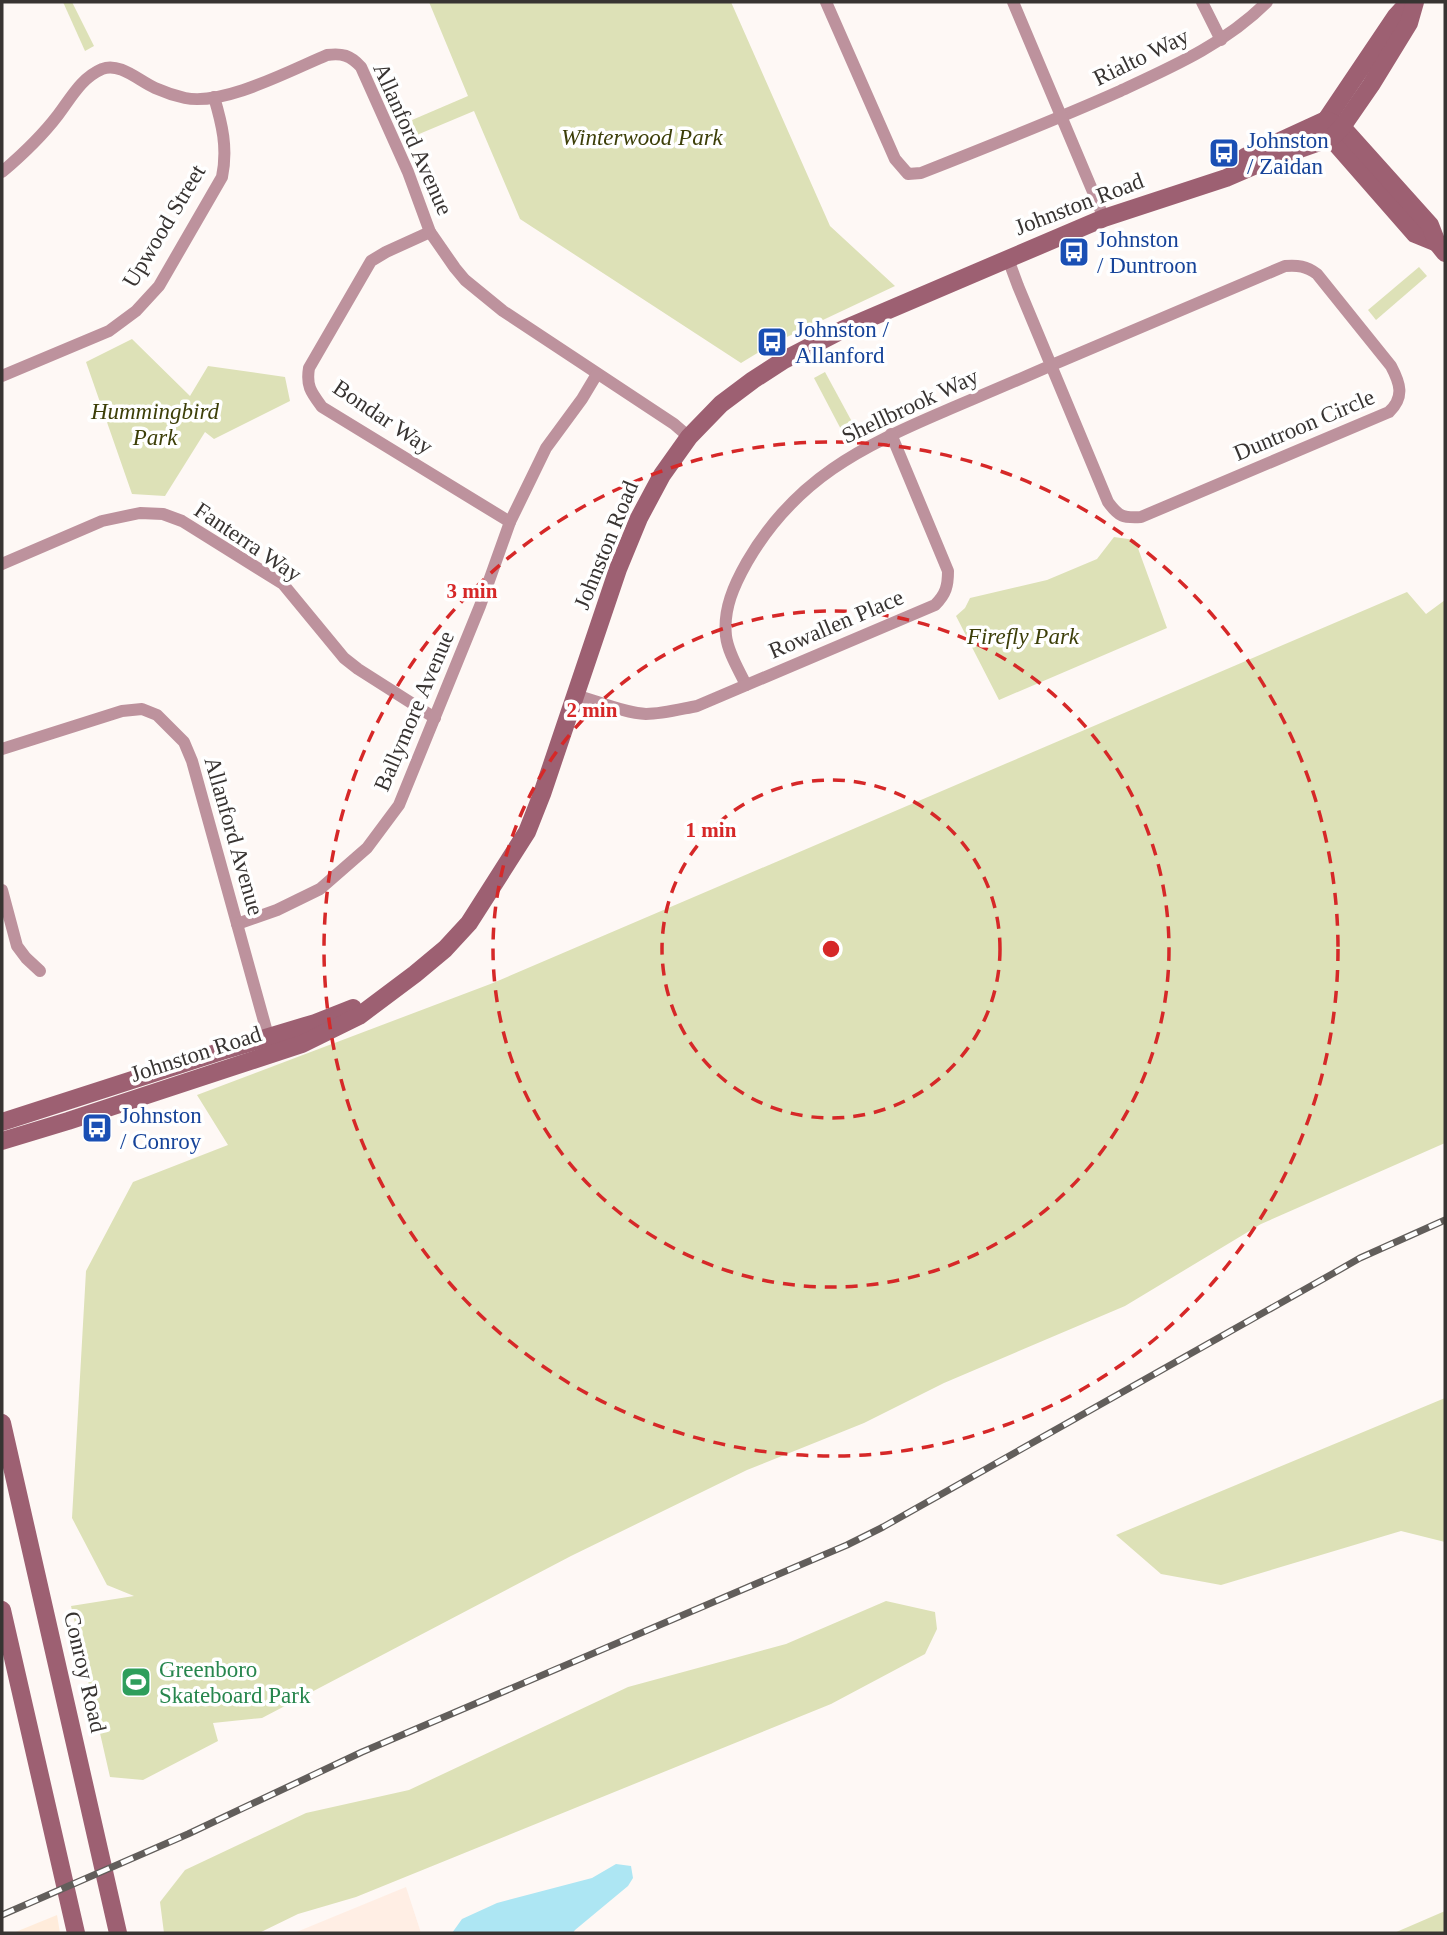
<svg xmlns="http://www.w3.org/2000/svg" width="1447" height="1935" font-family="Georgia,serif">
<rect width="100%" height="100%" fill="#fef8f5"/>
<path fill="#ffecdb" d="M57,1915l3,18h-47z"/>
<path fill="#ffeee4" d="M406,1887l15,46h-127z"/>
<g fill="#dde1b7">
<path d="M63,2h9l22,44 -9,5z"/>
<path d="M429,2h302l99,224 65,60 -123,58 -31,19 -221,-144 -46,-108 -62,26 -7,-14 63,-27z"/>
<path d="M1419,267l8,9 -51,44 -8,-10z"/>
<path d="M132,339l58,57 18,-30 77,11 5,24 -76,38 -9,-7 -40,64 -33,-2 -46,-132z"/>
<path d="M825,372l32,59 -12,6 -31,-59z"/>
<path d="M1114,537l21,3 32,88 -168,72 -43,-84 9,-8 5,-10 77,-18 50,-21z"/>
<path d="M1407,592l19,22 19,-14v543l-184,81 -136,82 -181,77 -80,40 -117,47 -176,86 -309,162 -49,5 5,18 -75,39 -33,-3 -39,-171 63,-10 -27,-11 -35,-67 14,-247 47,-89 95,-37 -31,-50 296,-112z"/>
<path d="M1445,1398v144l-44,-11 -180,54 -60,-11 -45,-39z"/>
<path d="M886,1601l49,11 2,17 -12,25 -94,50 -475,193 -58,17 -39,19h-95l-4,-31 25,-32 121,-57 103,-23 219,-103 158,-43z"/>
<path d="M1445,1911v22h-51z"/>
</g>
<path fill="#ade6f3" d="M616,1864l15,2 2,12 -5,8 -53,44 -2,3h-121l10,-14 35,-16 95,-25z"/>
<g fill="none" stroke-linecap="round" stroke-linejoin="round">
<g stroke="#bd929d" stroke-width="12">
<path d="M826,2l69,157 13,15 13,-1c66,-26 132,-52 197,-81 54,-25 107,-48 149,-90"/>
<path d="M1013,2l91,216"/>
<path d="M1202,2l19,38"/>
<path d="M2,172c20,-17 40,-36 56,-57 13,-17 23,-37 44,-46 18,-7 37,12 53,19 9,4 21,8 30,10 39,8 106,-28 142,-43 15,-2 23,0 34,12l47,105 22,60 25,36 10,12 38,31 171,113 15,13"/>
<path d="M430,232l-44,20 -15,9 -62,107c-3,18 2,24 13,39l188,115"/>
<path d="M2,376l107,-45 27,-20 23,-25 63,-109c6,-29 0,-53 -8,-80"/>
<path d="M2,564l100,-43 38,-8 23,1 19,7 101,63 61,74 14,11 77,49"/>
<path d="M746,685c-7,-15 -18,-32 -20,-49 -3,-27 8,-51 21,-74 48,-83 114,-115 198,-151 35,-15 71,-30 107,-46 78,-33 155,-66 233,-99 13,-1 21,0 32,8l74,92c9,17 14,31 -2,46l-248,105c-18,1 -22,0 -33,-15l-90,-216 -10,-27"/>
<path d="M575,695c23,6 48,18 71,19 17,0 35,-5 51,-8l238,-101c11,-11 13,-19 13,-34l-57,-137"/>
<path d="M2,749l120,-38 20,-2 15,6 27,27 8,19 78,282"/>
<path d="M2,890l15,56 9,12 14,13"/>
<path d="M237,924l40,-14 43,-21 47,-41 32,-43 81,-199 30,-84 36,-74 36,-49 15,-25"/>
</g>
<g stroke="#9d6072" stroke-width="18">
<path d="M1326,120l70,-104 13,-14"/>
<path d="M1328,129l3,9 84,96 22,9"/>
<path d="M1245,157l81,-37 16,7 88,98 7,18 8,10"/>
<path d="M2,1122l220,-71 93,-28 38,-15"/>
<path d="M2,1141l66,-20 234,-77 57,-28 56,-42 30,-25 24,-26 58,-91 15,-38 76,-225 21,-51 23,-43 27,-38 32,-33 32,-24 31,-20 60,-31 260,-111 122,-40 37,-16 68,-24 11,-11 29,-42 38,-62 6,-21"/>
<path d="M2,1423l116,510"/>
<path d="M2,1610l74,323"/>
</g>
<g stroke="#625e5b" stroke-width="7">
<path id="rail" d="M2,1915l186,-81 174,-82 485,-207 36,-18 449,-253 28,-16 85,-38"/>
</g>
<use href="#rail" stroke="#fff" stroke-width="4.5" stroke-dasharray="13" stroke-linecap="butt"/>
</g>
<g fill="none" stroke="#d62828" stroke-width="3.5" stroke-dasharray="12 9">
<circle cx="831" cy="949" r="169"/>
<circle cx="831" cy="949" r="338"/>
<circle cx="831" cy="949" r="507"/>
</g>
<defs>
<g id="bus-square" transform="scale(1.575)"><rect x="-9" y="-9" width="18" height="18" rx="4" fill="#1a4fb4" stroke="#fff"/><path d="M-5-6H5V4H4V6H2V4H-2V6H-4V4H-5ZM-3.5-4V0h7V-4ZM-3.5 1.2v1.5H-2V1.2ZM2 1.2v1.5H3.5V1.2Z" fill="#fff"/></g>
<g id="stadium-square" transform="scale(1.575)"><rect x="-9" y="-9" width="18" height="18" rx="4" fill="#2e9e5b" stroke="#fff"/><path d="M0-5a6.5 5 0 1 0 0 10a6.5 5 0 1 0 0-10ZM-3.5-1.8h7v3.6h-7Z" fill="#fff"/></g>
</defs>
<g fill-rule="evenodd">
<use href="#bus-square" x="1224" y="153"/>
<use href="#bus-square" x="1074" y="252"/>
<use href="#bus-square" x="772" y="342"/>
<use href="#bus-square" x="97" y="1128"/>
<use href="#stadium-square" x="136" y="1682"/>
</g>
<g text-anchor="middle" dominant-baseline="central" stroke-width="7" stroke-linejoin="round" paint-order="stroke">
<g font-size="23" fill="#383432" stroke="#fff">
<text transform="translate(1141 57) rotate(-26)">Rialto Way</text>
<text transform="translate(413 139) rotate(66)">Allanford Avenue</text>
<text transform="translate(1079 204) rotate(-21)">Johnston Road</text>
<text transform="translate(164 226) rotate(-59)">Upwood Street</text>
<text transform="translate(910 406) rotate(-25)">Shellbrook Way</text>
<text transform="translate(383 417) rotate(34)">Bondar Way</text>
<text transform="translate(1304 425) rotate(-23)">Duntroon Circle</text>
<text transform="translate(248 542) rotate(34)">Fanterra Way</text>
<text transform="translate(606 545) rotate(-68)">Johnston Road</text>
<text transform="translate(836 624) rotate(-23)">Rowallen Place</text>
<text transform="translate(414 711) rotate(-67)">Ballymore Avenue</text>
<text transform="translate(234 836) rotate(74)">Allanford Avenue</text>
<text transform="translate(196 1054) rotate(-18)">Johnston Road</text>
<text transform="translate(85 1672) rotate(77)">Conroy Road</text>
</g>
<g font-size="23" font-style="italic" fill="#3d3f09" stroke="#fff">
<text x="642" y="137">Winterwood Park</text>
<text x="155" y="411">Hummingbird<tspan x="155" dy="26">Park</tspan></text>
<text x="1023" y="636">Firefly Park</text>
</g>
<g font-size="23" fill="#164399" stroke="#fff" text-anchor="start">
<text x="1247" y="140">Johnston<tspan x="1247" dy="26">/ Zaidan</tspan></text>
<text x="1097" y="239">Johnston<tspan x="1097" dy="26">/ Duntroon</tspan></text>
<text x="795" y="329">Johnston /<tspan x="795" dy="26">Allanford</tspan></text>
<text x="120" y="1115">Johnston<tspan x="120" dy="26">/ Conroy</tspan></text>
</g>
<g font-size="23" fill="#27864d" stroke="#fff" text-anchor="start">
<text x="159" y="1669">Greenboro<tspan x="159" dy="26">Skateboard Park</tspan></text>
</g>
</g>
<circle cx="831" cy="949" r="10" fill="#d62828" stroke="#fff" stroke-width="3.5"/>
<g font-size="21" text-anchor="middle" font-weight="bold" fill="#d62828" stroke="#fff" stroke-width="7" stroke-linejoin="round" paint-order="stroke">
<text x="472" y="598">3 min</text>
<text x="592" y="717">2 min</text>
<text x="711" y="837">1 min</text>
</g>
<rect width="1447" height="1935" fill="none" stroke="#383432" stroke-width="7"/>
</svg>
